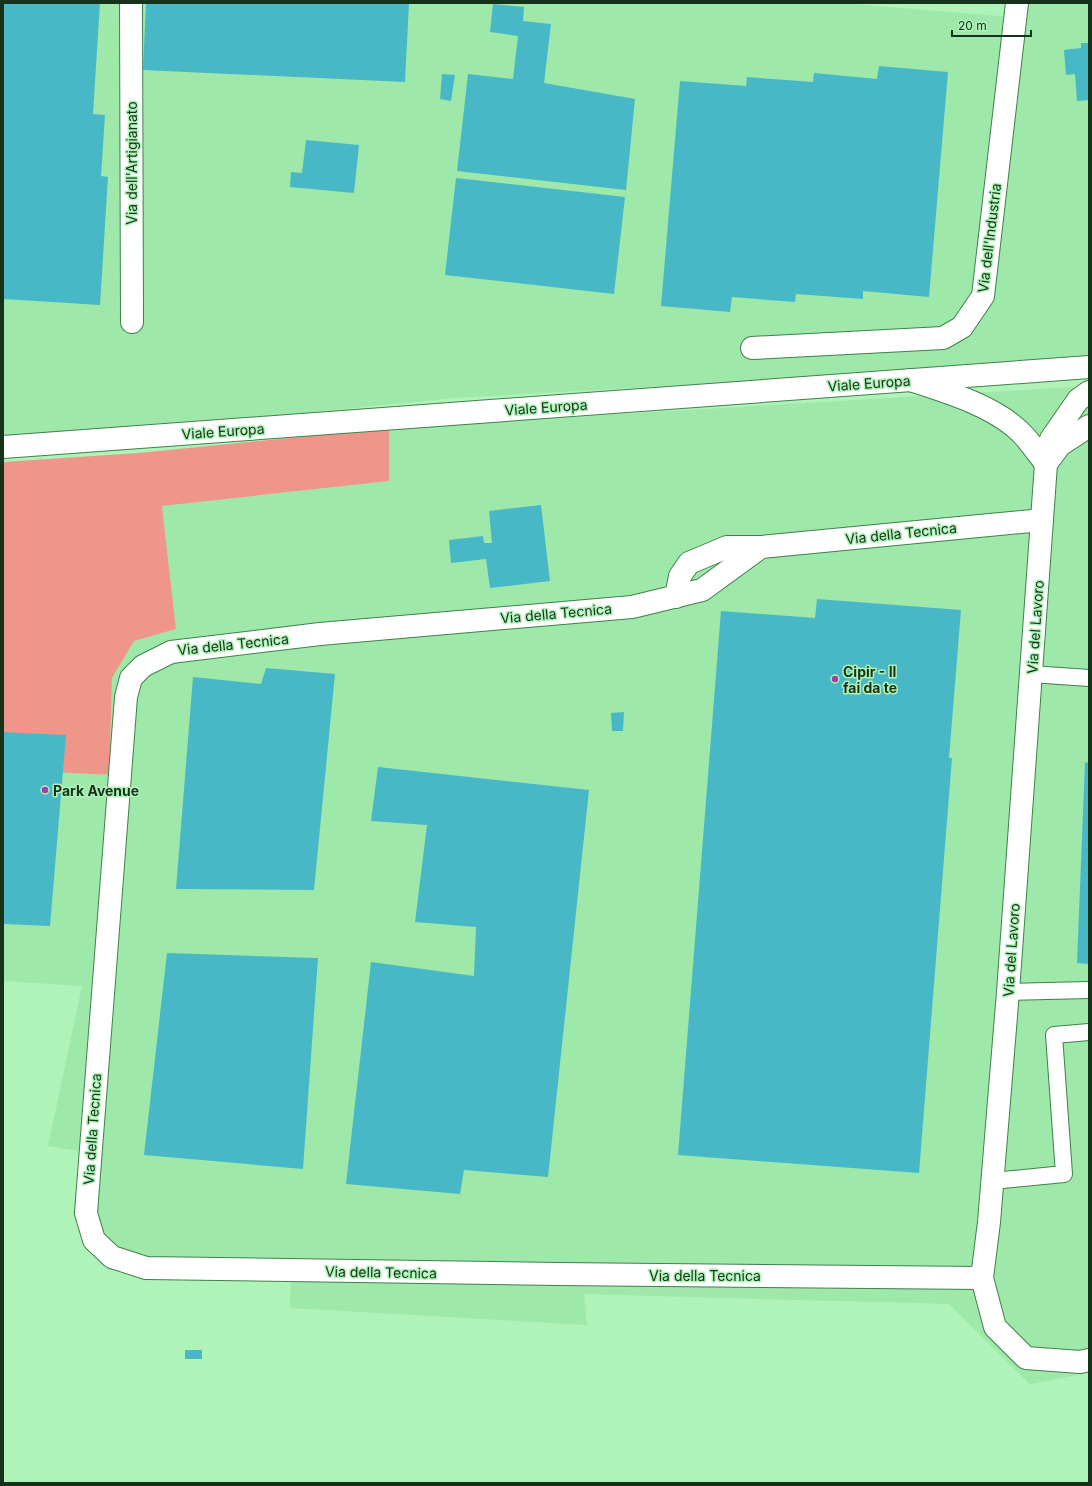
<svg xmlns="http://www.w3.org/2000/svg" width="1092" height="1486" font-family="Inter,sans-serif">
<rect width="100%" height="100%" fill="#aff3b8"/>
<g fill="#9ee8a9">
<path d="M3,3h837l172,14 3,-14h74v359l-634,36 -334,33 -118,7z"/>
<path d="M1089,386v987l-59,11 -81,-80 -365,-10 3,31 -297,-17 1,-29 -183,-9 -35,-55 7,-64 -32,-5 34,-160 -79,-5v-211l112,5 -5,-23 2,-74 22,-37 42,-12 -14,-123 227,-25v-53z"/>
</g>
<path fill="#ef968a" d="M389,428v53l-227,25 14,123 -42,12 -22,37 -2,74 5,23 -112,-5v-308l135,-9z"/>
<g fill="#48b8c7">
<path d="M3,3h97l-7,111 12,1 -4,61 7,1 -8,128 -97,-6z"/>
<path d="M146,3h263l-4,79 -262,-12z"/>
<path d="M493,4l31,3 -1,14 28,3 -7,59 91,16 -9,91 -169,-19 11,-97 45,5 5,-43 -28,-4z"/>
<path d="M1081,43h8v57l-12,1 -2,-27 -9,1 -2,-25 17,-2z"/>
<path d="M879,66l69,6 -19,225 -66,-6v8l-67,-5 -1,8 -63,-5 -2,15 -69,-6 19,-225 66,5 1,-9 66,5 1,-9 63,6z"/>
<path d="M442,74l13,1 -4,26 -11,-2z"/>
<path d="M306,140l53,5 -5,48 -64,-6 1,-15 11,1z"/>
<path d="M456,178l169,19 -11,97 -169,-19z"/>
<path d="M541,505l9,76 -60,7 -4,-29 -35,4 -2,-23 34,-4 1,7h8l-3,-32z"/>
<path d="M817,599l144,11 -12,148h3l-33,415 -241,-18 43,-544 94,7z"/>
<path d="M266,668l69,6 -21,216 -138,-1 17,-212 68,7z"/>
<path d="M624,712l-1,19h-11l-1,-18z"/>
<path d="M3,732l63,3 -16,191 -47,-2z"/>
<path d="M1085,762l4,1v201l-12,-1z"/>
<path d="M378,767l211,23 -41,387 -84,-7 -4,24 -114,-10 25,-222 103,14 2,-49 -61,-5 12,-97 -56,-4z"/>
<path d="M167,953l151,5 -15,211 -159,-14z"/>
<rect x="185" y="1350" width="17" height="9"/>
</g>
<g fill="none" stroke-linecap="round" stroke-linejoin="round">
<g stroke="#40804c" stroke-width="18">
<g id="service">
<path d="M1031,674l58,4"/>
<path d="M1008,992l81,-2"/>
<path d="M993,1181l71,-7 -10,-139 35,-3"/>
</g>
</g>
<g stroke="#40804c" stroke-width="24">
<g id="minor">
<path d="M131,3l1,319"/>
<path d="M752,348l191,-10 19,-11 21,-31 34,-293"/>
<path d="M910,380c37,12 89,27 115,57 8,9 14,18 21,27"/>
<path d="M1089,392l-11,8 -27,39 -5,25 -38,528 -19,230 -7,56 13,49 31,31 54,4 9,-2"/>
<path d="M1049,460l11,-15 29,-19"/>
<path d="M761,547l-59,43 -70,17 -312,27 -149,18 -28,14 -12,12 -5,19 -40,516 8,27 18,17 34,11 412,6 424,4"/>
<path d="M676,597l4,-21 9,-13 38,-16h34l281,-27"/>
</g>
</g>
<g stroke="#40804c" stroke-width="24">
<path id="secondary" d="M3,447l1086,-80"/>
</g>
<use href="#service" stroke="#fff" stroke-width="16"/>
<use href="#minor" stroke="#fff" stroke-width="22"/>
<use href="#secondary" stroke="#fff" stroke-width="22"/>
</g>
<g fill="#a33ea2" stroke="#aff3b8" stroke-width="1.5">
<circle cx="835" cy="679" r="4"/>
<circle cx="45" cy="790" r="4"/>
</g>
<g text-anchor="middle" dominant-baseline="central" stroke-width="3" stroke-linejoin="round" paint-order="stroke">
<g font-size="14" fill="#17321b" stroke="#aff3b8">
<text transform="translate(131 163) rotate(-90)">Via dell'Artigianato</text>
<text transform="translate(989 238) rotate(-83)">Via dell'Industria</text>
<text transform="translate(869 383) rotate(-4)">Viale Europa</text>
<text transform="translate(546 407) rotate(-4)">Viale Europa</text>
<text transform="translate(223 431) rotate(-4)">Viale Europa</text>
<text transform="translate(901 533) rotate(-6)">Via della Tecnica</text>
<text transform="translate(556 613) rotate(-5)">Via della Tecnica</text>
<text transform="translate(1035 627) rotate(-86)">Via del Lavoro</text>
<text transform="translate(233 644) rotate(-6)">Via della Tecnica</text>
<text transform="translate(1011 950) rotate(-86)">Via del Lavoro</text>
<text transform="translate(92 1129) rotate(-86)">Via della Tecnica</text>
<text transform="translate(381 1272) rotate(1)">Via della Tecnica</text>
<text x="705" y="1275">Via della Tecnica</text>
</g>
<g font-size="14" font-weight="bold" fill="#17321b" stroke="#aff3b8" text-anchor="start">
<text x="843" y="671">Cipir - Il<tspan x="843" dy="16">fai da te</tspan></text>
<text x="53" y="790">Park Avenue</text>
</g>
</g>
<rect width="1092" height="1486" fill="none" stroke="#17321b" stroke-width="8"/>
<path d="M952 30v6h79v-6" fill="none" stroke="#17321b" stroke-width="2"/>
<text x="958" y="30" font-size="12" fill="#17321b" stroke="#aff3b8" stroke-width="3" paint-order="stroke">20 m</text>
</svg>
